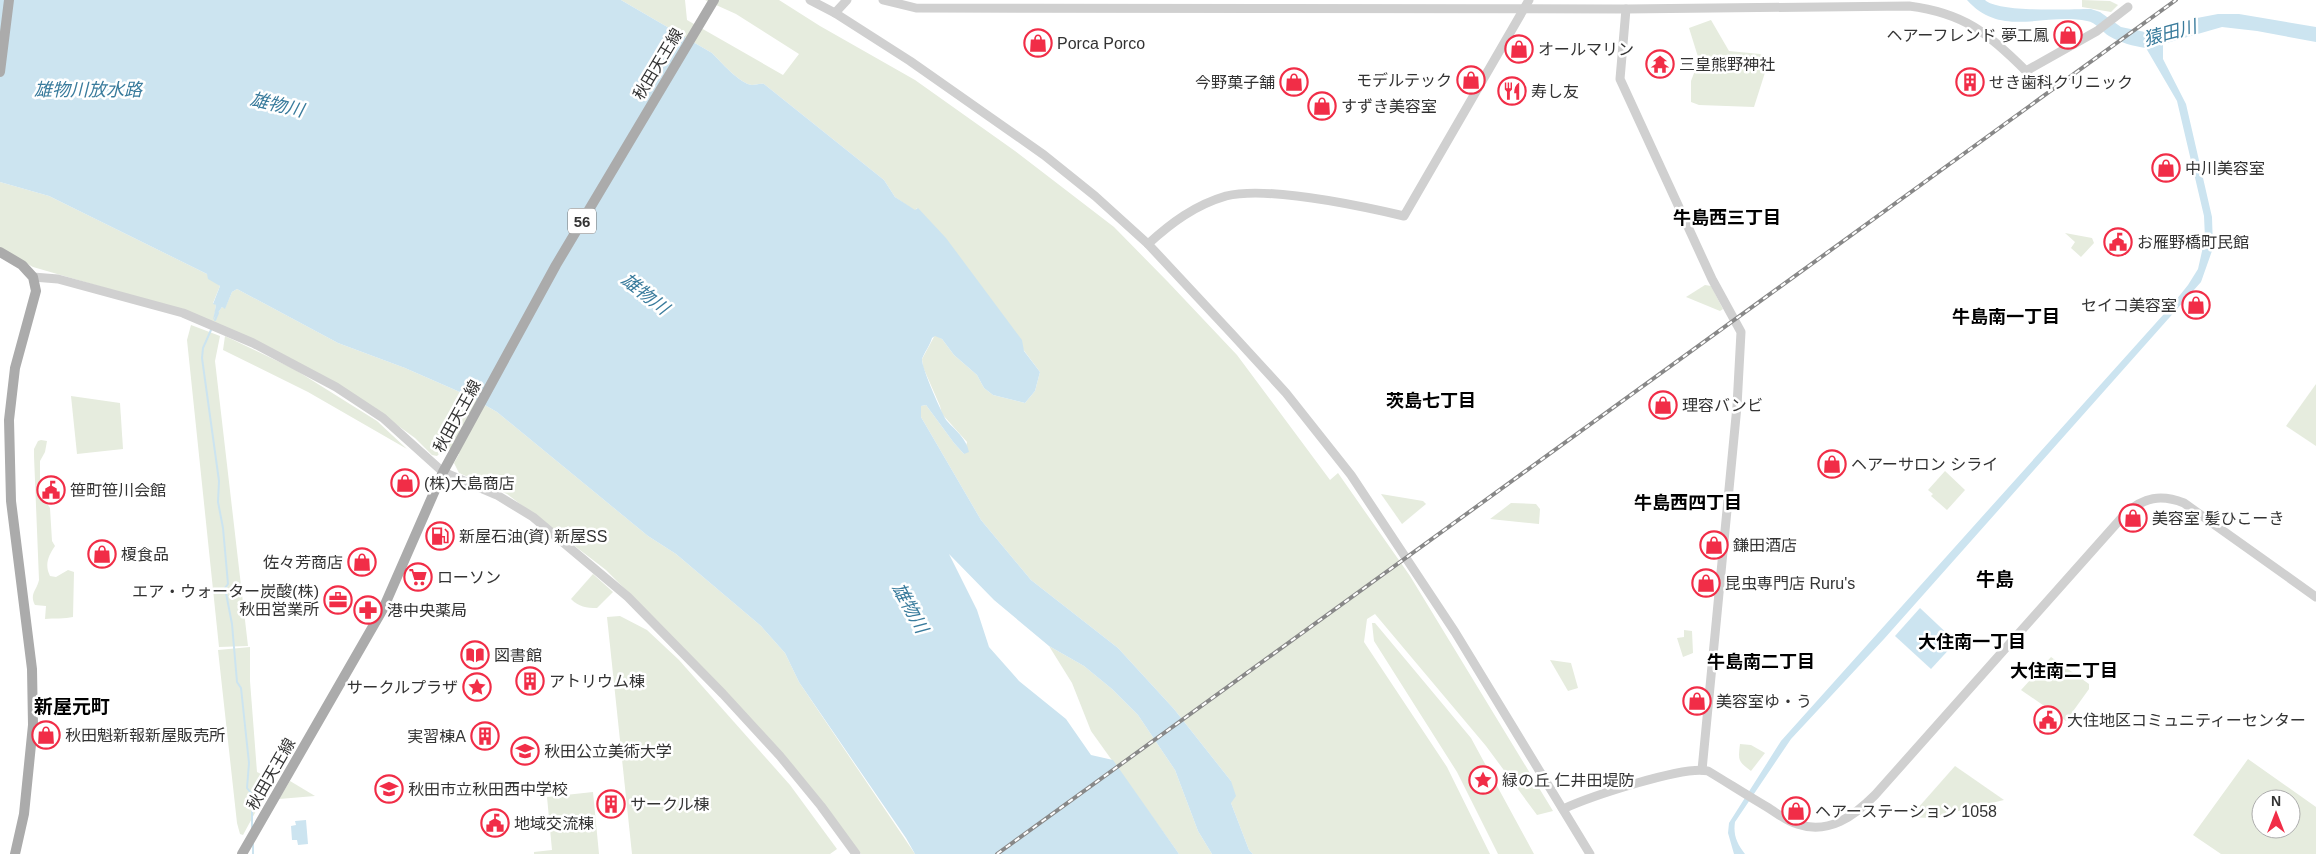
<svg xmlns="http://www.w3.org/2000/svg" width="2316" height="854" font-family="Arial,'Noto Sans JP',sans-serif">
<rect width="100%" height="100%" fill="#fff"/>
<g fill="#e6ecde" fill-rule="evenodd">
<path d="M621,0h64l2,20 96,55 16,-21 -63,-40 -31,-14h74l41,26 95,54 100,71 99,76 54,55 69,73 93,125 8,-7 72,103 143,235 -16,4 -51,-69 -111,-132 -8,5 -3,23 83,125 43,87h-237l-4,-4 -18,-47v-22l-57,-72 -56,-61 -87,-68 -50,-60 -60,-103v-11l5,-1 28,38 10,11 3,-12 -25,-28 -2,-8 -17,-39 -1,-8 13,-24 7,4 12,16 23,20 7,13 9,7 32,8 10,-12 5,-19 -123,-164 -2,3 -20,-14 -11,-17 -120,-96c-4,-1 -9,1 -12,1 -12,-1 -32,-24 -40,-32z"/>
<path d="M2082,0l28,1 8,4 -7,7 -29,-5z"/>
<path d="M1711,20l18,31 31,3 9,6 -15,47 -55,-2 -8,-3v-21l8,-21 -10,-32z"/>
<path d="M0,182l49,14 158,78 13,12 -7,17 3,2 -2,13 8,-11 3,1 7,-16 5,-3 101,54 67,25 64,28 28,16 151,124 28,18 85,72 24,27 14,29 116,172h-54l-144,-172 -111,-112 -99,-76 -48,-21 -5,-10 5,-9 -14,-6 -8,8 -5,-1 -17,-17 -36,-26 -194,-101 -152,-44 -33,-19z"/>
<path d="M2065,233l27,5 2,5 -13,14 -10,-9 4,-6z"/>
<path d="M1705,285l6,1 12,23 -3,2 -34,-14z"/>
<path d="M191,325l29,11 -5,25 33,285 -29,1 -32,-307z"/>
<path d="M225,336l69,33 83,52 30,28 -99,-57 -85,-42z"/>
<path d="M2316,384v62l-30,-20z"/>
<path d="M71,396l49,7 3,46 -46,5z"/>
<path d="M41,440l6,1 -2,11 -5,9v27l1,7 9,13 2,33 3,5c-6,9 -11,18 -5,30l6,1 12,-7 6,2 -1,45c-8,2 -19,1 -28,2l1,-13 -11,-1c-6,-11 2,-15 4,-25l-5,-124v-7l4,-8z"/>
<path d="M1945,471l20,19 -18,20 -16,-14 2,-2 -5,-4z"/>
<path d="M1381,494l42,7 3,3 -24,20z"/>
<path d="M1511,503l25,1 4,5 -1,15 -49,-5z"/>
<path d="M593,574l20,18 -16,16c-11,0 -18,-1 -26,-9z"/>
<path d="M620,616l27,14 32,30 111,125 47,64 -7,5h-198l-25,-237z"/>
<path d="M1372,623h3l96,115 63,116h-36l-41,-82 -83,-131z"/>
<path d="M1684,630l8,1 1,22 -10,4 -6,-19 7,-1z"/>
<path d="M1049,646l35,20 28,23 26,26 37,55 23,61 14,23h-33l-88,-123 -19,-48z"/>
<path d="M250,647v34l7,91 8,4 5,9 -27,50 -3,-1 -3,-11 -19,-173z"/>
<path d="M2051,657l38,27v5l-23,32 -45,-31z"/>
<path d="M1550,660l21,3 7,25 -10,3z"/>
<path d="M1740,744l11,1 14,8 -14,18c-13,-10 -13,-10 -11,-27z"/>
<path d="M2248,759l68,48v47h-95l-28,-19zM2261,799h30v30h-30z"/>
<path d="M1955,766l49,34 -75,18 -19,-1z"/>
<path d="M290,781l25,15 -36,3z"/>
<path d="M593,792l6,62h-65v-2l18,-2 -5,-53z"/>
</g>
<g fill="#cce4f0">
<path d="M0,0h621l91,53c8,8 28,31 40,32 3,0 8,-2 12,-1l120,96 11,17 20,13 3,-2 28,30 76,102 2,11 16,21 -5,19 -10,12 -32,-8 -9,-7 -7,-13 -23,-20 -12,-16 -7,-3 -3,2c-2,7 -8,15 -10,21 -1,7 20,56 25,62 9,10 19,17 22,31l-5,2 -10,-11 -28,-38 -5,1v11l60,103 50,60 87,68 56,61 57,72 5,15 -5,7 18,47 4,4h-41l-14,-23 -23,-61 -37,-55 -26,-26 -28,-23 -35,-20 -55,-46 -45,-46 28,56 12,37 30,34 47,38 25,36 22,5 66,94h-264l-9,-16 -107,-156 -14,-29 -24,-27 -85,-72 -28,-18 -151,-124 -28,-16 -64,-28 -67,-25 -101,-54 -5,3 -7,17 -3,-2 -9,13 3,-15 -3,-1 7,-18 -12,-7 -1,-5 -158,-78 -49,-14z"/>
<path d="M1967,0h18c14,13 85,9 106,9l9,3 21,15 24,5 31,-10 42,-8h21l77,13v15l-59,-11 -35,-4 -59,17v15l23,45 26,113 1,31 -12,34 -317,357 -93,100 -56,83c-2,13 2,22 10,32h-11l-6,-21 1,-10 52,-82 391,-436 16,-20 10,-16 7,-31 -1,-22 -27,-115 -31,-53c-13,-2 -25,-5 -37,-12 -7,-4 -13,-14 -22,-15 -43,-9 -85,18 -120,-21z"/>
<path d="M1920,608l34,32v4l-23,25 -36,-33z"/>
<path d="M306,820l2,24 -10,1 -1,-5h-5l-1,-14 5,-1 -1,-4z"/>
</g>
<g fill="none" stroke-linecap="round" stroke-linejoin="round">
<g stroke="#cce4f0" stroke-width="2">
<path d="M215,320l3,-7"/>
<path d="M211,330l-8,18 -1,10 17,123 -1,21 5,26 5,56 -3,4 7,36 5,58 4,6 8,75 -2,25 4,5 1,8v28"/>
<path d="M253,844v10"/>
</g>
<g stroke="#d0d0d0" stroke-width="9">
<path d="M810,0l25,13 75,48 134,94 51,41 53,48 84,90 54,59 65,82 104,157 135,222"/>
<path d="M883,0l33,8 710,1 283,-3c55,7 79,27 117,65l71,-40 31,-24"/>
<path d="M1626,9l-6,70 92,200 29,53 -4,74 -35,364"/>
<path d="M835,13l12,-13"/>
<path d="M1148,244c23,-21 47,-39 78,-48 41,-10 135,10 178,20l125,-216"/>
<path d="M33,277l25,2 125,34 70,30 83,44 47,31 60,54 54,23 36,22 95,80 95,97 57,62 41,50 35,48"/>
<path d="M1563,809c26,-12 121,-44 145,-38 20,12 40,25 59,36 10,6 19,14 30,17 32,11 57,-8 78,-29l250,-281c19,-17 36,-20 59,-11l132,94"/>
</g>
<g stroke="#ababab" stroke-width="10">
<path d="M0,72l9,-72"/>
<path d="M0,252l22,13 11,12 3,14 -21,77 -6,52 2,81 21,168 1,56 -9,89 -9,40"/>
<path d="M242,854l141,-245 60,-137 113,-207 158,-265"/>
</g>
<g stroke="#888" stroke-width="4">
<path id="rail" d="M997,854l1179,-854"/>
</g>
<use href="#rail" stroke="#fff" stroke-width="2" stroke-dasharray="5.5" stroke-linecap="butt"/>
</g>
<defs>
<g id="shop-ring" transform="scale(1.4375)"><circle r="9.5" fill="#fff" stroke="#f12d47" stroke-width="1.5"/><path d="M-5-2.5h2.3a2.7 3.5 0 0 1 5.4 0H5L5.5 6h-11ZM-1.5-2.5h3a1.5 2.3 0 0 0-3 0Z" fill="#f12d47"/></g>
<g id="temple-ring" transform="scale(1.4375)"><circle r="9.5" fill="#fff" stroke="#f12d47" stroke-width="1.5"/><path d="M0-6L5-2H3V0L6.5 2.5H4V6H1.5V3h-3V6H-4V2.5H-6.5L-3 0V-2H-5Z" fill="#f12d47"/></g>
<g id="building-ring" transform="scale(1.4375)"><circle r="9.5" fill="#fff" stroke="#f12d47" stroke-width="1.5"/><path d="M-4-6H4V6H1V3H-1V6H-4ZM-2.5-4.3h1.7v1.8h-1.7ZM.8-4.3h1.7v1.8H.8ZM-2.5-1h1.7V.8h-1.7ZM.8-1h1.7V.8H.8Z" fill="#f12d47"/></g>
<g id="restaurant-ring" transform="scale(1.4375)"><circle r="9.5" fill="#fff" stroke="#f12d47" stroke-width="1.5"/><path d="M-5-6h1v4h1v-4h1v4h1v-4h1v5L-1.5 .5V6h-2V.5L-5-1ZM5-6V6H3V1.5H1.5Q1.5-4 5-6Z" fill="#f12d47"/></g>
<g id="civic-ring" transform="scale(1.4375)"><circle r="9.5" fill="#fff" stroke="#f12d47" stroke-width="1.5"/><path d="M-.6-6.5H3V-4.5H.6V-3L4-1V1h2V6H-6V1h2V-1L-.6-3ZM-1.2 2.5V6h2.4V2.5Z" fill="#f12d47"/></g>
<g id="fuel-ring" transform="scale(1.4375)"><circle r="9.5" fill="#fff" stroke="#f12d47" stroke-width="1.5"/><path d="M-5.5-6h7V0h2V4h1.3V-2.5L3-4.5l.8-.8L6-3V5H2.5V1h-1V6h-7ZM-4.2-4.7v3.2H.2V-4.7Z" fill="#f12d47"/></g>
<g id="supermarket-ring" transform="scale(1.4375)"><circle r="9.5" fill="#fff" stroke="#f12d47" stroke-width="1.5"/><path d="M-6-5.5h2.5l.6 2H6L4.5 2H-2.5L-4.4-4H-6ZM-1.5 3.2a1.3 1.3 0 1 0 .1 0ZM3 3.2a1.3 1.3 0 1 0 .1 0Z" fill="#f12d47"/></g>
<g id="office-ring" transform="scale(1.4375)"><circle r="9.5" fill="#fff" stroke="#f12d47" stroke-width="1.5"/><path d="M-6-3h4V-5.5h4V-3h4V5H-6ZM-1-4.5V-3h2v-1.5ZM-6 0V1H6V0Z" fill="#f12d47"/></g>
<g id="pharmacy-ring" transform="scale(1.4375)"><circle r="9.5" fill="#fff" stroke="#f12d47" stroke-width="1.5"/><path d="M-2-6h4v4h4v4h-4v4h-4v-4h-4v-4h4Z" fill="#f12d47"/></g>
<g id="library-ring" transform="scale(1.4375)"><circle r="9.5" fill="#fff" stroke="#f12d47" stroke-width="1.5"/><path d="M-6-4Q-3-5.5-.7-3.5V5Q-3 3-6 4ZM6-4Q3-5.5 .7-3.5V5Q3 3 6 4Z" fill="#f12d47"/></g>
<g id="sight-ring" transform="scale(1.4375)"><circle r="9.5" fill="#fff" stroke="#f12d47" stroke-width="1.5"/><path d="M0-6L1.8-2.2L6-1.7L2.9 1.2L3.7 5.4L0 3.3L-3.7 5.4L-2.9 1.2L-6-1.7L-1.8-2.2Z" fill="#f12d47"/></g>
<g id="university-ring" transform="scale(1.4375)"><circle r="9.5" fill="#fff" stroke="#f12d47" stroke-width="1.5"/><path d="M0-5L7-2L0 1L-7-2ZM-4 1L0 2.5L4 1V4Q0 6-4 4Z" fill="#f12d47"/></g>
<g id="school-ring" transform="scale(1.4375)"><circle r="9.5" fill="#fff" stroke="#f12d47" stroke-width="1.5"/><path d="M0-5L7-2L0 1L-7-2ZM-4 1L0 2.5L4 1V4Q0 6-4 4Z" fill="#f12d47"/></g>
</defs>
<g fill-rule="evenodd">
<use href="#shop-ring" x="2068" y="35"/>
<use href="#shop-ring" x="1038" y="43"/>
<use href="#shop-ring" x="1519" y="49"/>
<use href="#temple-ring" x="1660" y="64"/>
<use href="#shop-ring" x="1471" y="80"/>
<use href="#shop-ring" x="1294" y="82"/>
<use href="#building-ring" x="1970" y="82"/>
<use href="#restaurant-ring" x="1512" y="91"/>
<use href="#shop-ring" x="1322" y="106"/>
<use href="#shop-ring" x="2166" y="168"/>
<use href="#civic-ring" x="2118" y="242"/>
<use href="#shop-ring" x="2196" y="305"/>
<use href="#shop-ring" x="1663" y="405"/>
<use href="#shop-ring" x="1832" y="464"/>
<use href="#shop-ring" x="405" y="483"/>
<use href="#civic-ring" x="51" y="490"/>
<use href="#shop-ring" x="2133" y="518"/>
<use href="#fuel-ring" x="440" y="536"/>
<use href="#shop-ring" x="1714" y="545"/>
<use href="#shop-ring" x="102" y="554"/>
<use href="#shop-ring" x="362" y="562"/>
<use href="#supermarket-ring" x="418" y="577"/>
<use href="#shop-ring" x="1706" y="583"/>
<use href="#office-ring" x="338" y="600"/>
<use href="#pharmacy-ring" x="368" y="610"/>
<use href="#library-ring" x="475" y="655"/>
<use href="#building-ring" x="530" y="681"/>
<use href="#sight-ring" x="477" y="687"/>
<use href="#shop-ring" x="1697" y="701"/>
<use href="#civic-ring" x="2048" y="720"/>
<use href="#shop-ring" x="46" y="735"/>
<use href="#building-ring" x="485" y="736"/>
<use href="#university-ring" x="525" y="751"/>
<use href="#sight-ring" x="1483" y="780"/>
<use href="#school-ring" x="389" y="789"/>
<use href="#building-ring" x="611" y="804"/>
<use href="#shop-ring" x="1796" y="811"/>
<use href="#civic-ring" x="495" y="823"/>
</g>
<g text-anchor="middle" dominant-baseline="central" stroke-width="5" stroke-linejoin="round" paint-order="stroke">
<rect fill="#fff" stroke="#707070" stroke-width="1" x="568" y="208.5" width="28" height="25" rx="4"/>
<g font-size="15" font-weight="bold" fill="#333">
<text x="582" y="221">56</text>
</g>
<g font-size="16" fill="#333" stroke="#fff" text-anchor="start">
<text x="2049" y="35" text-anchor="end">ヘアーフレンド 夢工鳳</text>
<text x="1057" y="43">Porca Porco</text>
<text x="1538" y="49">オールマリン</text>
<text x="1679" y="64">三皇熊野神社</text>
<text x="1452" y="80" text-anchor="end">モデルテック</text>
<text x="1275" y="82" text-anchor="end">今野菓子舗</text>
<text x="1989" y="82">せき歯科クリニック</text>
<text x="1531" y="91">寿し友</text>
<text x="1341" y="106">すずき美容室</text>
<text x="2185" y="168">中川美容室</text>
<text x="2137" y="242">お雁野橋町民館</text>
<text x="2177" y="305" text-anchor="end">セイコ美容室</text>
<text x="1682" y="405">理容バンビ</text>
<text x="1851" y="464">ヘアーサロン シライ</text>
<text x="424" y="483">(株)大島商店</text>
<text x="70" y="490">笹町笹川会館</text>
<text x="2152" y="518">美容室 髪ひこーき</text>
<text x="459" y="536">新屋石油(資) 新屋SS</text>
<text x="1733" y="545">鎌田酒店</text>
<text x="121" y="554">榎食品</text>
<text x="343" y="562" text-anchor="end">佐々芳商店</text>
<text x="437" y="577">ローソン</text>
<text x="1725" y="583">昆虫専門店 Ruru's</text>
<text x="319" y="591" text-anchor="end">エア・ウォーター炭酸(株)<tspan x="319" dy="18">秋田営業所</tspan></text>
<text x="387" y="610">港中央薬局</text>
<text x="494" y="655">図書館</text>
<text x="549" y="681">アトリウム棟</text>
<text x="458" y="687" text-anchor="end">サークルプラザ</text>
<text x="1716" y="701">美容室ゆ・う</text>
<text x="2067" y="720">大住地区コミュニティーセンター</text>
<text x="65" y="735">秋田魁新報新屋販売所</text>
<text x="466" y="736" text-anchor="end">実習棟A</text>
<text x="544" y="751">秋田公立美術大学</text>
<text x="1502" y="780">緑の丘 仁井田堤防</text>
<text x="408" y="789">秋田市立秋田西中学校</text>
<text x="630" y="804">サークル棟</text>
<text x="1815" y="811">ヘアーステーション 1058</text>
<text x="514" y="823">地域交流棟</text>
</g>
<g font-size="16" fill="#333" stroke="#fff">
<text transform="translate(658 64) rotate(-59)">秋田天王線</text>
<text transform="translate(457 416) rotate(-61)">秋田天王線</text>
<text transform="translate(271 774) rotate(-60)">秋田天王線</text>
</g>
<g font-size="18" font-style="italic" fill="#397b9c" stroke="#fff">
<text transform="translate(2170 33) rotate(-15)">猿田川</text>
<text x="88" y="90">雄物川放水路</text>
<text transform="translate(277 105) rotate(13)">雄物川</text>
<text transform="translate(645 294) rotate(38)">雄物川</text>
<text transform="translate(910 608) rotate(61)">雄物川</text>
</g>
<g font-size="18" font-weight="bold" fill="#000" stroke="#fff">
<text x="1727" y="218">牛島西三丁目</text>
<text x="2006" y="317">牛島南一丁目</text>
<text x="1431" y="401">茨島七丁目</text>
<text x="1688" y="503">牛島西四丁目</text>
<text x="1972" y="642">大住南一丁目</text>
<text x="1761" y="662">牛島南二丁目</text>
<text x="2064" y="671">大住南二丁目</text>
</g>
<g font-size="19" font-weight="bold" fill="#000" stroke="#fff">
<text x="1995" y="579">牛島</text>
<text x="72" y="706">新屋元町</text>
</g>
</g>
<g transform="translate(2276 814)"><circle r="24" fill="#ffffff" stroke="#adadad"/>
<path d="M0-4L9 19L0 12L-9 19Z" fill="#f12d47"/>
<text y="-8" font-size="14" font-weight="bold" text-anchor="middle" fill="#333333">N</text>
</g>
</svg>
